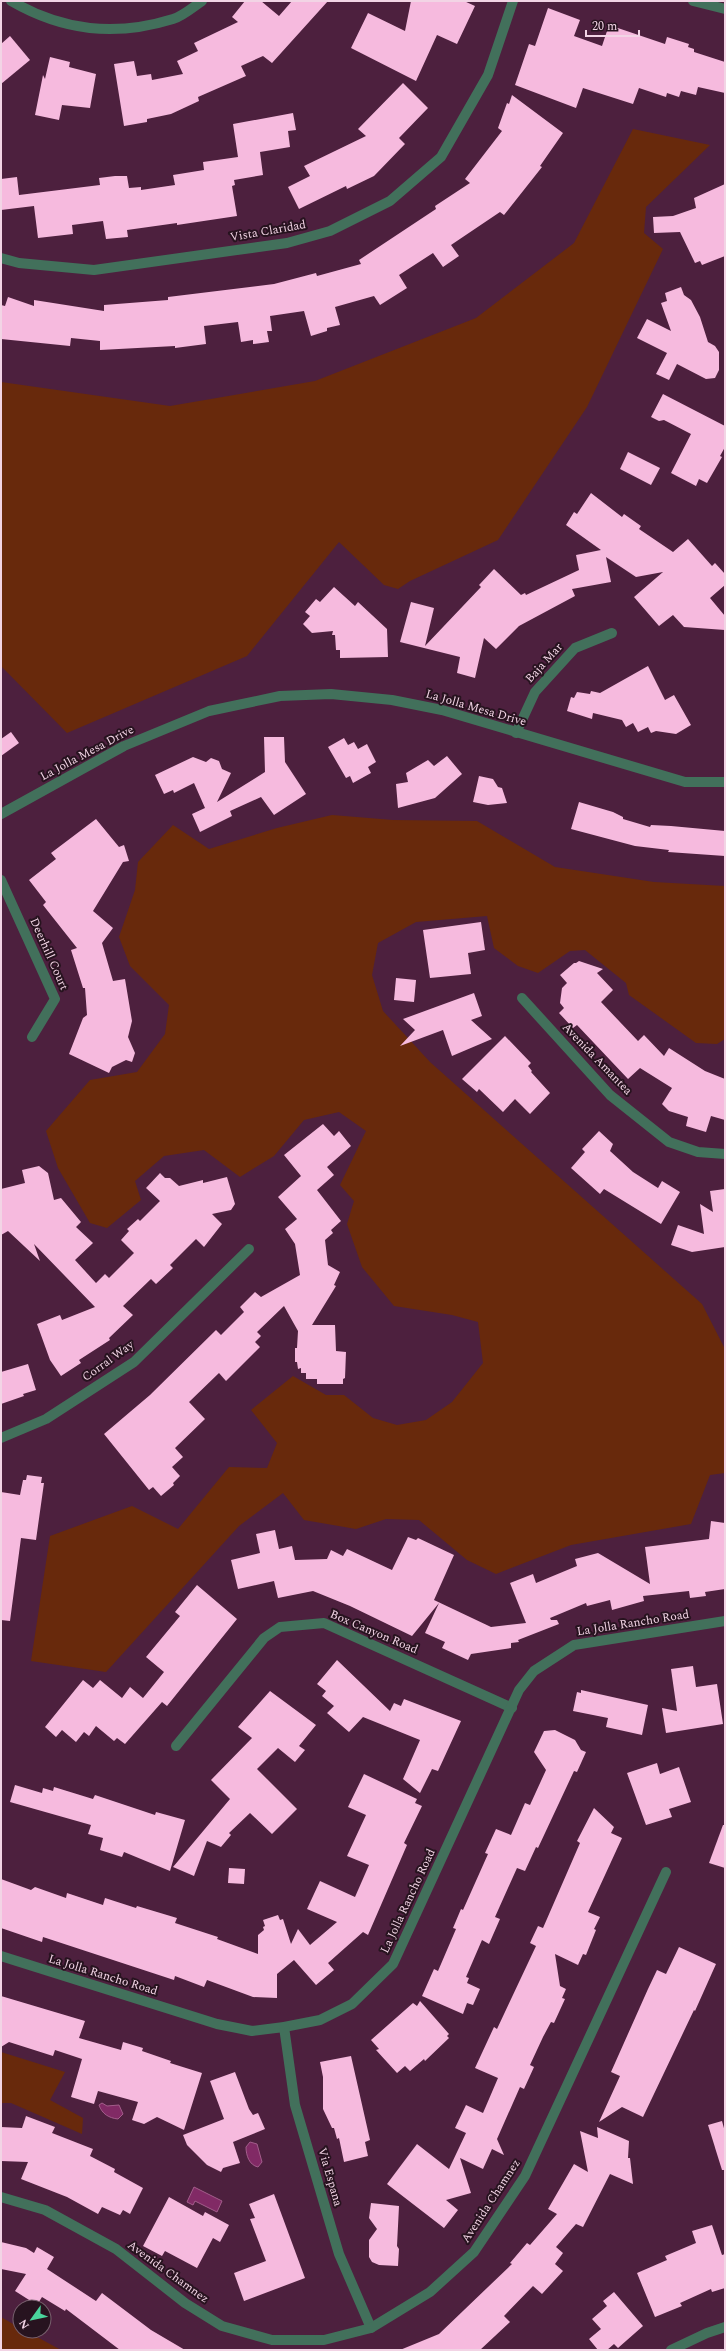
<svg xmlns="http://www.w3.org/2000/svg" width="726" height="2351" font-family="Spectral,serif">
<rect width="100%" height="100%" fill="#4d203e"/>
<g fill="#68290c">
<path d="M633,129l77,16 -64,62 -2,26 19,16 -76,158 -89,133 -88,41 -12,8 -14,-4 -45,-43 -92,114 -180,77 -66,-67v-284l169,24 145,-25 161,-63 98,-75z"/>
<path d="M332,815l61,5 84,1 78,46 99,15 71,4v153l-8,5 -21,-1 -67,-48 -3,-12 -41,-33 -15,1 -32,22 -20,-7 -24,-18 -7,-32 -71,6 -38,21 -6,32 11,36 47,51 272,242 23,45v124l-15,2 -19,49 -120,21 -75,29 -29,-14 -48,-40 -33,-1 -30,10 -52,-9 -21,-27 -44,33 -133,146 -75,-11 19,-125 82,-30 46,23 51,-62 38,1 10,-25 -26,-33 42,-34 33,19h18l29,23 24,7 29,-5 26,-18 31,-39 -5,-41 -26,-7 -58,-9 -32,-39 -15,-43 7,-23 -14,-16 26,-54 -27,-19 -35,8 -30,36 -34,21 -36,-27 -40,6 -29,25 6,19 -34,28 -17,-5 -32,-55 -12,-37 44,-51 47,-8 28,-38 4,-29 -39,-39 -11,-29 16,-47 3,-28 35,-37 36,24 68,-21z"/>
<path d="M1,2052l64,20 -15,28 33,18 -1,16 -71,-31h-10z"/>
<path d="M1,2317l19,11v3h6l35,19h-60z"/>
</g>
<g fill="#812a65" stroke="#a35d8b">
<path d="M102,2103l5,3 12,-1 4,9 -5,5c-9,-1 -16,-5 -19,-14z"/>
<path d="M250,2142l7,2 5,18 -4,5c-9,-2 -12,-12 -12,-20z"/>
<path d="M194,2187l28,14 -5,11 -22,-11 -2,4 -6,-3z"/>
</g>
<g fill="#f6bade">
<path d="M245,1h16l18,15 13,-15h36l-56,62 -9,-7 -22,10 5,10 -48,21 1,4 -28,13 -24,5v3l-23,4 -10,-62 20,-3 3,15 14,-2 1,6 31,-6 -6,-13 21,-10 -4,-8 44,-21 -6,-5z"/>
<path d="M411,1h53l11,5 -18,38 -20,-9 -21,46 -65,-33 17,-35 37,18z"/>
<path d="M548,8l32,12 -6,16 28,10 7,-21 56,19 2,-7 22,7 -1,3 6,2v3l31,10v31l-27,-6 -2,8 -15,-4 -2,6 -12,-4 -1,4 -27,-9 -6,16 -50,-16 -7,20 -61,-23 14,-41 6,2z"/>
<path d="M10,36l20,24 -29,24v-40z"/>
<path d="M50,57l20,5 -1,5 27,7 -6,34 -28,-3 -3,15 -24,-5 8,-40 2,4z"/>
<path d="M403,83l25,25 -29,30 6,6 -31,32 -27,13 -1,-3 -47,23 -11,-22 22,-11 -6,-10 62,-30 -8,-7z"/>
<path d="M512,95l51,38 -23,33 2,1 -38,48 -4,-3 -49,33 8,11 -16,11 -10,-14 -34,22 8,13 -27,17 -6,-9 -39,11 5,18 -13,3v3l-16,5 -7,-25 -34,5 2,15h-5l2,11 -16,2v-4l-12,2 -3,-20 -34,4 2,18 -31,4v-2l-75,4v-9l-29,-3 -1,8 -69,-7v-34l4,1 3,-9 26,9v-6l70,11v-6l64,-5v-3l106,-13 42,-11 1,3 44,-12 -2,-4 77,-51 -1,-3 35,-23 -5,-4 37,-48 -4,-3 9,-25 2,1z"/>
<path d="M293,113l3,17 -8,1 2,16 -30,5 3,23 -29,5 1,5 -3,1 5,30 -60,9v-2l-50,7 1,7 -22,2 -3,-18 -31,4 1,9 -35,4 -4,-32 -33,4v-31l16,-2 2,18 81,-10 -1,-7 16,-2h12l2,12 12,-1v3l34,-5 -2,-10 31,-5 -1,-8 35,-5 -5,-33z"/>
<path d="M725,184v72l-23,9 -2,-4 -5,2 -15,-31 -26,1 -1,-16 20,-1 23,-8 -2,-10z"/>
<path d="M681,287l3,8 7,5 9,17 8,25 7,4 4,6v18l-4,8 -9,1 -29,-15 -8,16 -13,-6 11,-21 -30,-15 10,-19 24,12 -10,-28 6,-2 -2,-8z"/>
<path d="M663,394l62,32v21l-5,9 2,1 -15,26 -8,-4 -3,7 -25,-13 20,-39 -27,-14 -5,1 -8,-4z"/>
<path d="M628,452l32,16 -9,17 -31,-16z"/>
<path d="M591,493l31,24 2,-3 17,12 -2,3 34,23 15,-13 24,27 3,-3 10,11v11l-15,13 15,18v14l-41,-3 -11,-12 -14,11 -25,-29 29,-25 -27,5 -30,-20 5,25 -39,7 3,7 -56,30 -23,23 -12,-11 -9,40 -18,-5 3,-16 -60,-15 11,-40 23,6 -9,38 56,-59 -2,-2 15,-16 27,26 4,-2 1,2 53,-25 -3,-15 25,-5 -35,-25 8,-13 3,2z"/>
<path d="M334,587l21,19 3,-4 29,27 1,28 -48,1v-8h-4l-1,-15h-3l1,-4 -21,2 -9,-9 7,-8 -5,-4 11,-13 4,3z"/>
<path d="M648,666l17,34 9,-5 17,30 -15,9 -20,-3 -5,2 -3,-6 -10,5 -5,-9 -7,4 -4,-7 -29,-7 -1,6 -25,-8 4,-14 3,1 3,-6 13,2 1,-3 9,2z"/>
<path d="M11,732l8,11 -18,13v-17z"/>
<path d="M264,737h20l1,25 21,32 -32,21 -13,-18 -31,14 2,5 -32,16 -8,-18 13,-6 -11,-25 -20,10 -1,-3 -9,4 -9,-19 38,-18 13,5 5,-4 8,3 3,8 9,4 -14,29 48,-30z"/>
<path d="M344,738l4,7 6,-3 4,7 9,-5 9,18 -8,5 3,6 -18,10 -3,-7 -4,2 -18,-31z"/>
<path d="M447,756l15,18 -27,24 -37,10 -2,-24 12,-2 -2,-9 22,-13 6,6z"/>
<path d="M479,776l14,3 5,8 4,1 5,15 -19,2 -15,-3z"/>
<path d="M579,802l34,10 10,5v2l27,8 1,-2 20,1 54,5v25l-57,-4 1,-2 -34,-4 -64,-17z"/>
<path d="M96,819l23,28 5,-2 5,16 -6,1 -30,49 20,17 -11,15 11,38 12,-2 7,42 -4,16 7,16 -3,9 -6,-2 -14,7 -3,6 -40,-19 14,-36 4,-3 -2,-27h-2l-12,-38 6,-2 -34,-43 3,-3 -17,-22 27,-21 -5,-6z"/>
<path d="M481,922l4,28 -17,3 3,21 -41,4 -7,-48z"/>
<path d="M579,961l24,8 -6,4 16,17 -12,12 37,39 6,-6 20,21 5,-8 36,23 20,8v41l-14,-4 -5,16 -20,-6 2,-9 -19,-6 -7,-7 10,-16 -32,-20 -12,11 -51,-54 -4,3 -14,-15 5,-5 -4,-5 2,-15 5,-5 -7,-8 14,-12h2z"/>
<path d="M396,978l20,2 -2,22 -20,-2z"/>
<path d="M474,993l8,23 -11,4 21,19 -40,17 -9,-26 -43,16 15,-16 -12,-11z"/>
<path d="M505,1036l26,27 -3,3 4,5 -1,1 19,21 -20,21 -15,-15 -12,13 -24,-23 -2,3 -15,-13z"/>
<path d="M323,1124l11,12 5,-5 12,15 -24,21 7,8 -17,15 24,31 -10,9 2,3 -8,7 3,25 12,7 -6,13 2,1 -24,39h23l1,26 10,1 -1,26 -2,1v5h-26v-5h-11v-6h-5v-5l-3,1 -1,-7h-2v-14h2l1,-17 -14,-25 -27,26 4,4 -6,6 5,5 -34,34 -7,-8 -30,29 16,17 -30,29 8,9 -11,10 8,9 -7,7 1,2 -13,11 -8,-9 -4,3 -45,-56 46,-39 66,-65 5,5 23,-23 -4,-5 15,-15 6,5 39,-22 -5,-31 -10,-15 12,-10 -19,-22 23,-21 -17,-21z"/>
<path d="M599,1131l14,13 -3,7 23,21 25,16 4,-7 18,11 -19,32 -57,-35 -4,5 -29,-26 14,-16 -3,-3z"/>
<path d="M39,1166l9,7 6,27 7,-2 20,24 -5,5 17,16 -18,17 21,23 9,-9 4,4 25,-25 -13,-13 8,-9 -2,-2 11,-10 2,2 20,-20 -14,-13 14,-15 5,5h5l9,8 24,-6v3l24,-6 8,27 -4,6 -19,4 10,10 -18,23 -8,-8 -26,26 3,3 -17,16 -5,-5 -28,27 10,9 -24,23 1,2 -31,20 2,3 -20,13 -11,-16 -13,-36 23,-9 2,5 33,-13 -61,-63 6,17 -32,-30 -7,4v-46l24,-6 -3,-13z"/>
<path d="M725,1189v58l-33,5 -21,-7 7,-20 26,9 -4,-30 13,8 -3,-21z"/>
<path d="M28,1364l8,26 -13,4 1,2 -23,8v-32z"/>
<path d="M27,1475l15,2 -1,6h3l-8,57 -15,-2 -11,83 -9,-1v-128l19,3 3,-15h3z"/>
<path d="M711,1521l14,2v66l-20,3 1,4 -16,2 -1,-7 -46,5 1,5 -32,9 -2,-10 -23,6 -1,-3 -36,15 1,2h6l2,4 -41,16 1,2 -8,1v5l-40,6 -3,6 -26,-12 3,-6 -20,-9 14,-30 -27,33 -62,-30 -37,-15 -35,7 -4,-17 -36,8 -7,-29 29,-7 -4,-19 19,-4 4,19 13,-3 3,14 32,-1 4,-9 12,6 4,-7 45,21 16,-33 8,3 2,-2 36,17 -20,45 57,27 35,-4 -16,-40 23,-9 3,9 41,-17 -2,-7 23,-6 52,31 -5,-37 64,-8z"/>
<path d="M197,1585l40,34 -70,87 -5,-4 -37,42 -8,-6 -3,3 -18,-15 -7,10 -5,-4 -8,10 -14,-12 -6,7 -11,-10 38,-47 10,8 7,-8 22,18 8,-11 13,11 21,-26 -18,-15 34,-41 -5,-4z"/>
<path d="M337,1660l53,51 4,-8 7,3 3,-7 57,22 -23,50 -6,-2 -12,24 -17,-14 17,-39 -57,-23 -14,15 -22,-19 7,-7 -12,-10 4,-5 -9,-7z"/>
<path d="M693,1666l3,21 21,-3 6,40 -57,9 -4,-25 15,3 -6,-42z"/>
<path d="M581,1690l67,15 -6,30 -36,-8 2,-9 -35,-7 4,-19 4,1z"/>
<path d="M270,1691l46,34 -17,21 6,4 -10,12 -17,-14 -21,21 40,40 -25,25 -22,-21 -21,20 2,2 -10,12 -14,-6 -13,35 -21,-9 57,-68 -19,-19 41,-42 -14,-11z"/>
<path d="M555,1730l20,10 6,10 5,2 -9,20 -3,-1 -36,77 -2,-1 -11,24 -8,-3 -22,49 5,2 -11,25 -7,-4 -16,37 3,1 -2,5 13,6 -7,16 -6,-2 -4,11 -41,-18 12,-27 4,2 18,-42 -3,-1 8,-19 2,1 25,-56 -3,-1 11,-24 15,6 14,-32 5,2 16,-35 -12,-18 10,-21z"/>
<path d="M657,1763l3,11 19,-7 12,35 -22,7 3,8 -26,8 -19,-52z"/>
<path d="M364,1774l53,25 -2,4 7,3 -18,37 3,2 -39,90 -5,-3 -35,31 6,7 -18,15 -22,-25 -17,14v24l-24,-1 -46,-17 -3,7 -29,-11 -1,4 -131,-43 -1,5 -41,-14v-49l30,11 4,-3 31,11 1,-5 36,12 2,-7 31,10 1,-2 40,12 -2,5 43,14 -1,2 41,15v-19l6,-5 -1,-3 2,-1 -2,-6 15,-5 2,5 3,-1 8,25 7,-15 12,16 27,-23 -30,-13 13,-28 35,16 14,-32 -22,-9 19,-41 -18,-8z"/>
<path d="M15,1785l27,8 1,-5 10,3 1,-4 39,12 2,-4 60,20 1,-3 29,8 -15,51 -46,-19 -2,5 -22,-7 3,-12 -15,-4 3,-9 -81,-23z"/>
<path d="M594,1808l20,19 -3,6 11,5 -34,74 12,5 -6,12 2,1 -10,25 -3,-1 -5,11 -23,-11 5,32 6,3 -4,9 3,1 -11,24 -3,-1 -8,15 -13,28 4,2 -10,22 -4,-2 -23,52 7,16 -12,-6 -9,20 -23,-11 11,35 -25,7 12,10 -14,18 -57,-44 30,-40 32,25 17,-36 -11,-5 11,-23 17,8 15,-35 -23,-10 19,-41 3,2 39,-83 -6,-3 8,-17 5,2 37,-85 -3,-2z"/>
<path d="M723,1825h2v43l-16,-5z"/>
<path d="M229,1868l16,1 -1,15 -16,-1z"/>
<path d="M679,1947l37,17 -21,47 -1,-1 -51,107 -21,-10 -23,15 21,-46 -9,-4 37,-83 9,-19 9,4z"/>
<path d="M1,1996l84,25 -6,17 42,12 2,-8 20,6 -1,3 29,10 -1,2 32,10 -18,57 -27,-13 -13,7 -12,-4 6,-18 -40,-11 -4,13 -23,-7 11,-38 -27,-9 -2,6 -44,-14 -8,5z"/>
<path d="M420,2001l29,33 -2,2 2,2 -24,23 -1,-2 -14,12 -5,-5 -8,7 -21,-23 3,-1 -8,-9 42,-37 4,3z"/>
<path d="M351,2056l19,84 -5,2 3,14 -24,6 -5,-24 -2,1 -3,-11h-2l-9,-19v-32l-3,-15z"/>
<path d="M235,2072l14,37 4,6 5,-2 7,16 -32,13 7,21 -17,5 -2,4 -14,-7 -20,-20 -4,-10 41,-16 -14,-38z"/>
<path d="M26,2116l29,11 -3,6 41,16 -3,7 25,13 -1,3 29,16 -13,26 -7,-4 -3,5 -18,-8 -4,7 -31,-17 -46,-18 7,-17 -27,-1v-34l21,1z"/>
<path d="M722,2121l3,11v38h-3l-14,-45z"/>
<path d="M597,2127l32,14 -1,17h2l3,26 -23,-10 -27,53 -7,-3 -20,23 7,6 -8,11 8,7 -21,23 -9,-8 -29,30 6,6 -30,28h-80l39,-16 73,-70 -2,-1 17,-20 3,2 27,-31 -9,-5 26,-45 14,8 -8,-41 18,7z"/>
<path d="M274,2194l31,84 -61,23 -10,-28 32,-12 -16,-42 5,-1 -6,-14z"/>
<path d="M169,2197l34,19 2,-4 24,13 -9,17 -7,-4 -16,30 -32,-17 -3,5 -19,-10z"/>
<path d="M371,2203l28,3 -2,40 2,3 -1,17 -19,-1 -7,-3 -3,-5v-17l8,-11 -8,-11z"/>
<path d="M712,2225l10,30 3,-1v34l-13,4 -1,-3 -31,14 2,3 -27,11 -18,-44 30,-13 -2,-4 31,-13 -4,-12z"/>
<path d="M1,2242l25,6 8,5 3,-6 17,10 -7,12 49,32 6,-8 49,37 34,20h-65l-54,-41 -1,2 -23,-14 -5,8 -22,-14 11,-17 -25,-5z"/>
<path d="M614,2292l29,34 -25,22 -4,-4 -7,6h-9l-9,-11 12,-10 -9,-10 15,-13 -4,-5z"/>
</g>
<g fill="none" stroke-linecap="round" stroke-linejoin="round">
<g stroke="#42705b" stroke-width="10">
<path d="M11,1c52,30 104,36 162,18 10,-3 20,-12 29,-18"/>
<path d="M693,1l32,8"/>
<path d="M1,258l18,5 75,7 193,-27 43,-12 60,-30 51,-44 47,-82 25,-74"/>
<path d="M516,733l19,-41 40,-44 37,-15"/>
<path d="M1,880l54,119 -23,38"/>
<path d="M522,998l88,97 59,47 29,10 27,2"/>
<path d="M1,1438l45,-19 88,-57 115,-113"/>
<path d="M176,1746l88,-108 16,-11 44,-4 188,85"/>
<path d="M1,1956l216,68 35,7 32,-4 36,-7 32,-16 41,-40 126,-274 15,-19 40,-26 151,-24"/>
<path d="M284,2027l11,78 44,149 32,74"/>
<path d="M1,2197l44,13 71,39 69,54 37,23 50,14h52l47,-12 59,-36 44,-40 51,-76 141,-304"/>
<path d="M671,2350l36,-17 18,-6"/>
</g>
<path stroke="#42705b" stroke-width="10" d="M1,814l123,-68 85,-35 71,-15 51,-2 61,6 50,10 243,72h40"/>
</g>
<g text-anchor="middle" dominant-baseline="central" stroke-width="4" stroke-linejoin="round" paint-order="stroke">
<g font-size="12" fill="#f2d4e5" stroke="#27131f">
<text transform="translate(268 231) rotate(-10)">Vista Claridad</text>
<text transform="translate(544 663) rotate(-48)">Baja Mar</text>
<text transform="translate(476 708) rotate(16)">La Jolla Mesa Drive</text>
<text transform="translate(87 753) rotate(-28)">La Jolla Mesa Drive</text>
<text transform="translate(49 954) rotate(66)">Deerhill Court</text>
<text transform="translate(597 1059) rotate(46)">Avenida Amantea</text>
<text transform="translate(108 1361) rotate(-36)">Corral Way</text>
<text transform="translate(633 1623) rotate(-9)">La Jolla Rancho Road</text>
<text transform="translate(374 1632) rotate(23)">Box Canyon Road</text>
<text transform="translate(408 1901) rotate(-65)">La Jolla Rancho Road</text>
<text transform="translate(103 1975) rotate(17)">La Jolla Rancho Road</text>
<text transform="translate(330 2177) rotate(74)">Via Espana</text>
<text transform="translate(491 2201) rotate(-57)">Avenida Chamnez</text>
<text transform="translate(168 2272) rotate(36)">Avenida Chamnez</text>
</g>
</g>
<rect width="726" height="2351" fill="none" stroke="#f2d4e5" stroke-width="4"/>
<g transform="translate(32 2319) rotate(237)"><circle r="19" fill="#27131f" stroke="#78606e"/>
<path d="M0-3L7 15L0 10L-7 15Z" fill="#4ad49c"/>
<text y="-6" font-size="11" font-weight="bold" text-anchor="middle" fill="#f2d4e5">N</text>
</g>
<path d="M586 30v6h53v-6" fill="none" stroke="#f2d4e5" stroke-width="2"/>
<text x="592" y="30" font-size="12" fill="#f2d4e5" stroke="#27131f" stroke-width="3" paint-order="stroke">20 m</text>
</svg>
